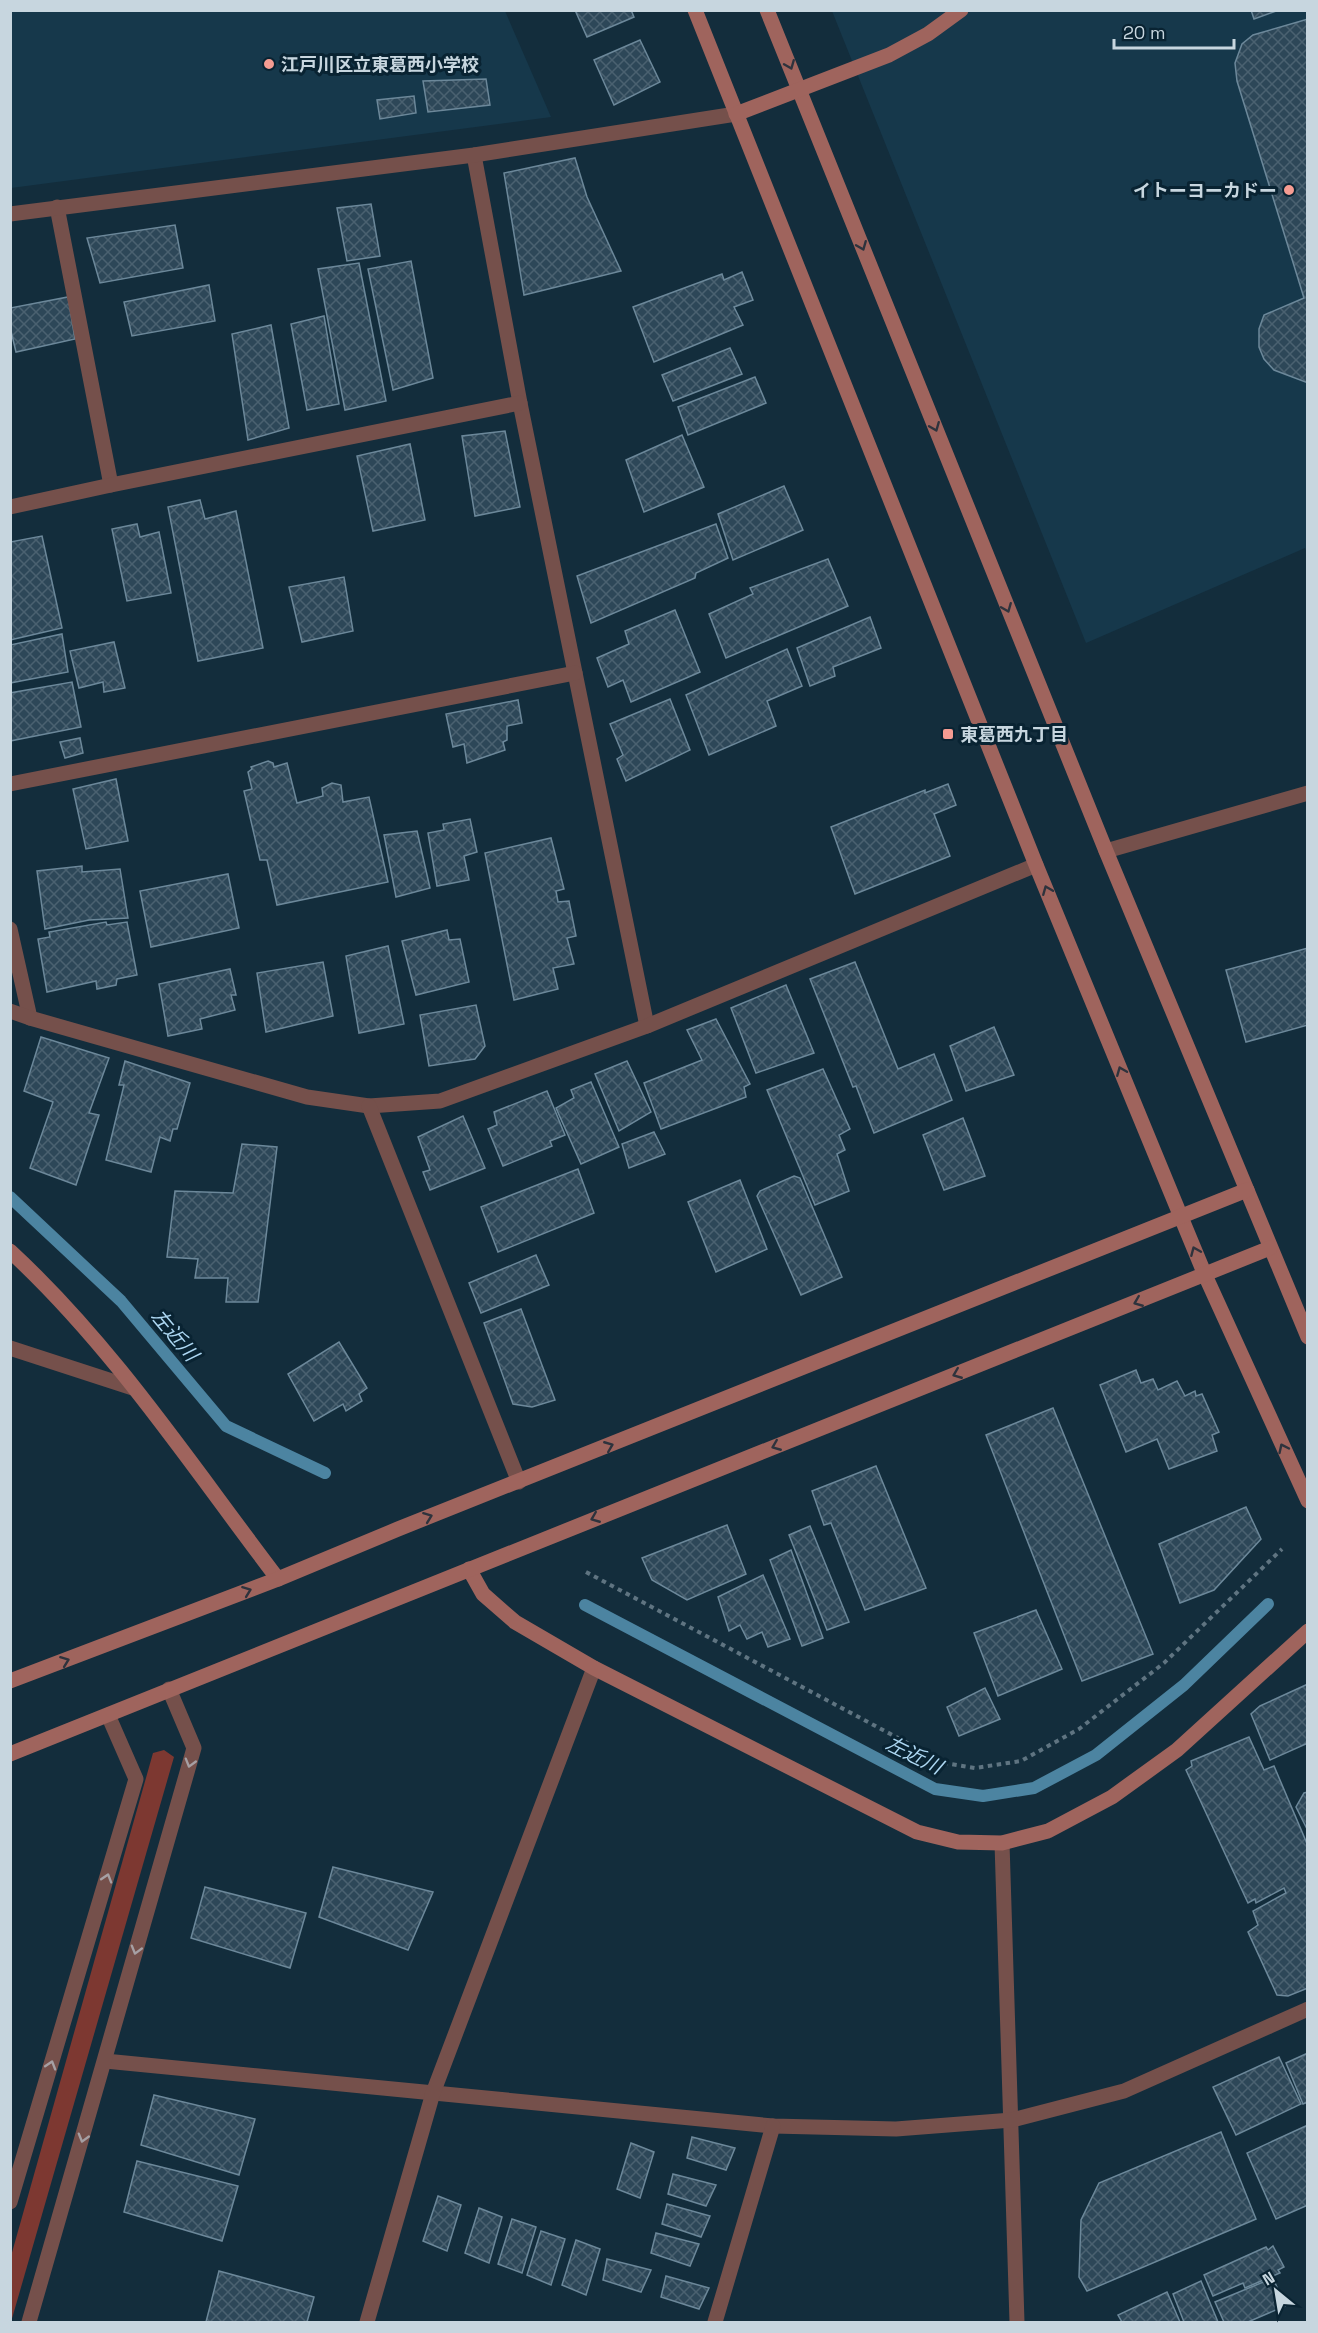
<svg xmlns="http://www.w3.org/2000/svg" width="1318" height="2333" font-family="'Space Grotesk','Noto Sans JP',sans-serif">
<defs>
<pattern id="building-cross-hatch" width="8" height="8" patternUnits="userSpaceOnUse" patternTransform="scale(1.5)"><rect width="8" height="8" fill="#2d4758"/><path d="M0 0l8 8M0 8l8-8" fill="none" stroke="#4a6170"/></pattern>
</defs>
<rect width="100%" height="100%" fill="#132d3c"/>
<g fill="#16384b">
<path d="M10,11h495l46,106 -540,71z"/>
<path d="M832,11h475v543l-2,-6 -219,95z"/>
</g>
<path fill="#7d3831" d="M164,1750l10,7 -163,565v-66l142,-503z"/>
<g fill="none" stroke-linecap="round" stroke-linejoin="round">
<g stroke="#4c84a1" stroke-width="12">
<path d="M10,1197l111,104 105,125 99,47"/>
<path d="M585,1605l350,184 48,7 51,-8 62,-33 88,-70 84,-81"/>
</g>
</g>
<g fill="url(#building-cross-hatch)" stroke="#6c889a" stroke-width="1.5">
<path d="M575,10h56l3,7 -47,20z"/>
<path d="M1251,10h28l-25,9z"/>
<path d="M1308,19v364l-34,-13 -10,-11 -5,-12v-18l5,-14 40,-17 -67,-217 -2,-18 7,-19 11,-9z"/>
<path d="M640,40l20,42 -46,23 -20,-45z"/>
<path d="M486,79l4,26 -62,7 -5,-31z"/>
<path d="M414,96l2,17 -36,6 -3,-19z"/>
<path d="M575,158l12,39 34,74 -97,24 -20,-122z"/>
<path d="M371,204l9,52 -33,5 -10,-53z"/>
<path d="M175,225l8,43 -83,15 -13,-45z"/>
<path d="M411,261l22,117 -40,12 -25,-121z"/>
<path d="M359,263l27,138 -41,9 -27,-141z"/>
<path d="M742,272l11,28 -19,7 9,18 -89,37 -21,-55 89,-33 2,6z"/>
<path d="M209,285l6,36 -83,15 -8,-34z"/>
<path d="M68,297l7,42 -59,13 -6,-25v-19z"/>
<path d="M324,316l15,88 -32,6 -16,-86z"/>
<path d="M271,325l18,103 -41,12 -16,-106z"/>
<path d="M730,348l12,26 -69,27 -11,-26z"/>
<path d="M755,377l11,26 -78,32 -10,-28z"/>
<path d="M505,431l15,76 -45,9 -13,-80z"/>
<path d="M682,435l22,52 -60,25 -18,-52z"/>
<path d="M410,444l15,76 -52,11 -16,-75z"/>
<path d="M784,486l19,44 -70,30 -15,-46z"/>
<path d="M200,500l5,19 31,-8 27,137 -65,13 -30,-154z"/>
<path d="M137,524l3,13 19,-5 12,61 -44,8 -15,-72z"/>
<path d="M716,524l12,34 -32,15 -1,5 -104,45 -14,-47z"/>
<path d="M42,536l20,92 -52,12v-98z"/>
<path d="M828,559l20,47 -122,52 -17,-44 44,-20 -3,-6z"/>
<path d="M344,577l9,54 -51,11 -13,-55z"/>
<path d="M675,610l25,62 -69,30 -8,-22 -15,7 -11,-29 32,-14 -4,-13z"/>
<path d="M870,617l11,31 -48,19 2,9 -25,10 -13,-38z"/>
<path d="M62,634l6,38 -58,11v-38z"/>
<path d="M114,642l11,46 -21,4 -1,-10 -24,6 -9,-37z"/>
<path d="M787,649l15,37 -35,15 9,25 -67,29 -23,-60z"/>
<path d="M72,682l9,45 -71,14v-48z"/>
<path d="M670,699l20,51 -64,31 -9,-22 6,-4 -13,-31z"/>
<path d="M518,700l4,23 -15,3v14l-4,2 2,8 -38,13 -3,-19 -11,3 -7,-33z"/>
<path d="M80,738l3,15 -18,5 -5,-16z"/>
<path d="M268,761l5,2 1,4 13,-4 10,40 26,-7 -1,-8 10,-5 9,2 2,17 26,-5 19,85 -111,23 -10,-45h-7l-16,-69 8,-2 -4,-17 4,-3 -1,-2z"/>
<path d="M116,779l12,62 -42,8 -13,-60z"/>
<path d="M948,784l8,21 -22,9 16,42 -95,38 -24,-67 94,-37v3z"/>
<path d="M470,819l7,33 -13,4 5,24 -32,6 -9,-53 16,-3 -1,-6z"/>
<path d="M417,831l13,57 -34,9 -12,-62z"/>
<path d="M551,838l13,51 -8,2 2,11 11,-1 7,35 -9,2 7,26 -21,4 5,21 -44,11 -29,-147z"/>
<path d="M82,866v6l38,-3 8,49 -39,2 -44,9 -8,-58z"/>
<path d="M228,874l11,54 -88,19 -11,-56z"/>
<path d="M106,922l1,3 20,-3 10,53 -20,4 -1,6 -19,4 -1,-8 -49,11 -9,-53 12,-2 -1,-5z"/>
<path d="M447,930l2,10 11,-1 9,43 -53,13 -14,-54z"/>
<path d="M388,946l16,78 -45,9 -13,-77z"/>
<path d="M1308,948v77l-62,17 -20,-72z"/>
<path d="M323,962l10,54 -67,16 -9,-59z"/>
<path d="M855,962l43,107 36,-15 18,46 -78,33 -18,-47 -3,1 -43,-108z"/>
<path d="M230,969l6,26h-5l4,15 -35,9 2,10 -34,7 -9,-52z"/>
<path d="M786,985l28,68 -58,20 -25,-65z"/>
<path d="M476,1005l9,41 -10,13 -46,7 -9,-51z"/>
<path d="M716,1019l34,65 -6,3 2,10 -85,32 -17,-46 58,-23 -15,-30z"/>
<path d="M994,1027l20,48 -48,16 -16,-45z"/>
<path d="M41,1037l68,21 -20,55 10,2 -23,70 -46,-17 23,-66 -29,-11z"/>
<path d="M125,1061l65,22 -13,46h-4l-3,12 -10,-4 -9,35 -45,-12 18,-75h-5z"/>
<path d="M627,1061l24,51 -32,19 -24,-57z"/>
<path d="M823,1069l27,60 -11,6 6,15 -8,4 12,37 -34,14 -48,-115z"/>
<path d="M591,1082l28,65 -38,17 -25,-56 18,-10 -3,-8z"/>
<path d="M547,1091l18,44 -15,6 2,5 -49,20 -15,-37 9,-4 -3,-13z"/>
<path d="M463,1116l22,52 -55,22 -7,-18 7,-2 -12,-33z"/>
<path d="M963,1118l22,58 -41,14 -21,-55z"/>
<path d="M654,1132l11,22 -36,14 -7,-24z"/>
<path d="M242,1144l35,3 -19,155h-32l2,-24h-33l3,-19 -31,-2 8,-66 58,2z"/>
<path d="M578,1169l16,44 -96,39 -17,-45z"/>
<path d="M794,1176l6,2 42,99 -41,18 -44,-99 3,-5z"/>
<path d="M740,1180l27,69 -51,23 -28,-70z"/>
<path d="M536,1255l13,30 -68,28 -12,-30z"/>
<path d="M521,1309l34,91 -23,7 -19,-3 -29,-81z"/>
<path d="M339,1342l28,46 -8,6 3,7 -16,10 -3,-7 -29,17 -26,-47z"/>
<path d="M1136,1370l5,13 12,-4 5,11 19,-9 8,15 10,-5 1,5 6,-2 17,38 -7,3 5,16 -48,18 -12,-30 -31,13 -26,-67z"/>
<path d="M1053,1408l100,246 -71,27 -96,-246z"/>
<path d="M876,1466l50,122 -61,22 -34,-87 -7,2 -12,-34z"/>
<path d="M1246,1507l15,32 -47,51 -34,13 -21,-59z"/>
<path d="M727,1525l19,49 -59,26 -35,-20 -10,-22z"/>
<path d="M810,1526l39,96 -22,8 -38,-95z"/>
<path d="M791,1550l32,88 -21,8 -32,-86z"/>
<path d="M763,1575l27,64 -22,8 -6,-15 -15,7 -7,-14 -11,6 -11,-34z"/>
<path d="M1036,1610l26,59 -64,27 -24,-63z"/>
<path d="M1308,1684v59l-38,17 -19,-46 9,-8z"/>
<path d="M985,1688l15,31 -41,17 -12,-29z"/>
<path d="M1249,1737l15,33 10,-4 34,80v142l-20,8 -11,-1 -29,-63 10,-7 -5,-14 33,-18 -2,-5 -28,15 -1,-4 -7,4 -62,-133 6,-4 -1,-5z"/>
<path d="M1308,1792v39l-12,-24 8,-14z"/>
<path d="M333,1867l100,25 -25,58 -89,-33z"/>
<path d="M205,1887l101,26 -16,55 -99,-30z"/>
<path d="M1308,2053v49l-5,2 -17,-41z"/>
<path d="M1279,2057l22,47 -65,31 -23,-48z"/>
<path d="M154,2095l101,24 -16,56 -98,-30z"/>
<path d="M1308,2125v80l-32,14 -29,-66z"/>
<path d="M1221,2132l35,87 -169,72 -8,-14 2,-57 18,-37z"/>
<path d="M692,2137l43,11 -9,22 -39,-12z"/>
<path d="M631,2143l23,9 -14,46 -23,-9z"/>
<path d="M137,2161l101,25 -16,55 -98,-29z"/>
<path d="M673,2174l43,11 -10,21 -38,-12z"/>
<path d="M438,2196l23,9 -14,46 -24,-10z"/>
<path d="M667,2204l43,12 -9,21 -39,-13z"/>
<path d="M479,2208l23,9 -13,46 -24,-10z"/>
<path d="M512,2219l24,8 -14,46 -24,-9z"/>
<path d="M541,2231l24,8 -14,46 -24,-10z"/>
<path d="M656,2233l43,11 -9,22 -39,-13z"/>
<path d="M576,2240l24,9 -14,46 -24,-10z"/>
<path d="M1273,2246l11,21 -6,3 2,3 -35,15 -2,-5 -30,13 -9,-21 62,-28 2,3z"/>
<path d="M607,2259l44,11 -10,22 -38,-12z"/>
<path d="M219,2271l95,26 -7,25h-101z"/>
<path d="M666,2276l43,12 -10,21 -38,-12z"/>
<path d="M1273,2278l12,28 -37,16h-24l-9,-20z"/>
<path d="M1201,2281l17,41h-34l-11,-28z"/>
<path d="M1167,2292l13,30h-58l-4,-7z"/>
</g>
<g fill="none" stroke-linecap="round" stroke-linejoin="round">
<path stroke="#5f7481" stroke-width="4" stroke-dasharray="4.5 4.5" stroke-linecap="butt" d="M586,1572l359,191 30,5 46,-7 58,-32 85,-66 118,-114"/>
<g stroke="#75504b" stroke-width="15">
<path d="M474,155l46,248 127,623"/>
<path d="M57,207l54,278"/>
<path d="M10,214l464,-59 262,-41"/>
<path d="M10,507l101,-22 409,-82"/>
<path d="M10,784l565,-111"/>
<path d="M1106,851l202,-58"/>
<path d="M10,929l20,89"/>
<path d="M10,1011l20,7 277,79 62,9 71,-5 207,-75 389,-161"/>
<path d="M369,1106l150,376"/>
<path d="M10,1348l123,40"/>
<path d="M1002,1843l15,479"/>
<path d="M105,2061l668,65 123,3 116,-9 112,-29 184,-82"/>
<path d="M10,2202l126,-423 -28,-64"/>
<path d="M29,2322l165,-574 -25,-59"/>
<path d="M367,2322l66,-229 161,-425"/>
<path d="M715,2322l58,-196"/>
</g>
<g stroke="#9f645d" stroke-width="15">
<path d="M695,10l341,855 145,352 24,58 103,226"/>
<path d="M767,10l339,841 202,486"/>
<path d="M736,114l153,-59 39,-21 33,-24"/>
<path d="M10,1251c104,96 183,217 268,328"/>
<path d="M469,1569l14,25 32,28 79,46 323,164 41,10 44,1 46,-12 64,-34 65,-47 131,-119"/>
<path d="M10,1681l268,-102 120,-50 849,-339"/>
<path d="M10,1754l1260,-506"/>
</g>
</g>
<defs><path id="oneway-chevron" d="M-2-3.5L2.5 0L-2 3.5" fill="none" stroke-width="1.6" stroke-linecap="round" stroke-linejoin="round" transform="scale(1.5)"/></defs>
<g stroke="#2e333d">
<use href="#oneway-chevron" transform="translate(790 65) rotate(68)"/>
<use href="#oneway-chevron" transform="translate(862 246) rotate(68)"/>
<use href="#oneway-chevron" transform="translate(935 427) rotate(68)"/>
<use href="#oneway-chevron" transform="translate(1007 608) rotate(68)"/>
<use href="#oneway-chevron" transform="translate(1047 890) rotate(-112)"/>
<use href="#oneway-chevron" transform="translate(1121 1071) rotate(-112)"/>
<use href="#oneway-chevron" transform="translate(1195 1251) rotate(-113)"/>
<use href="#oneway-chevron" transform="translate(1138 1302) rotate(158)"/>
<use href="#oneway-chevron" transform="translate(957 1374) rotate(158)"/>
<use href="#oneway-chevron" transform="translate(609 1446) rotate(-22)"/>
<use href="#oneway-chevron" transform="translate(776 1446) rotate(158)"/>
<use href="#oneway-chevron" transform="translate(1283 1448) rotate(-115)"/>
<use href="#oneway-chevron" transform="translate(428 1517) rotate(-21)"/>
<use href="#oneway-chevron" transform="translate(595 1518) rotate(158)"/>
<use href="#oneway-chevron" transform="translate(247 1591) rotate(-21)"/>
<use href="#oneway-chevron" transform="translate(65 1661) rotate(-21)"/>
</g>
<g stroke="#a6a0a4">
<use href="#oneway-chevron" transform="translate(190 1763) rotate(106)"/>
<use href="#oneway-chevron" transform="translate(107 1878) rotate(-73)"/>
<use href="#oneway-chevron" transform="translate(136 1950) rotate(106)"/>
<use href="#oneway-chevron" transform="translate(51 2065) rotate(-73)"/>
<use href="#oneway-chevron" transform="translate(83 2138) rotate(106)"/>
</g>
<g fill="#f59c92" stroke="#092332" stroke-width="2">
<circle cx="269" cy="64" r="6"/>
<circle cx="1289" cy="190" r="6"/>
<rect x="942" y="728" width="12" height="12" rx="3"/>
</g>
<g text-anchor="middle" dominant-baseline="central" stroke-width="6" stroke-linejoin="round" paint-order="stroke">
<g font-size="18" font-weight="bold" fill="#c7d6df" stroke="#092332" text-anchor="start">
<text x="281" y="64">江戸川区立東葛西小学校</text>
<text x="1277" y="190" text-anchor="end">イトーヨーカドー</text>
<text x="960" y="734">東葛西九丁目</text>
</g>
<g font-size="20" font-style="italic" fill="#add7f2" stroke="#092332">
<text transform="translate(175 1335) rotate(50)">左近川</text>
<text transform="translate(914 1755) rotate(26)">左近川</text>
</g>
</g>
<rect width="1318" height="2333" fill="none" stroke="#c7d6df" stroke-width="24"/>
<g transform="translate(1276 2291) rotate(330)" stroke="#092332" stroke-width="4.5" paint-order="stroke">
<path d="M0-4.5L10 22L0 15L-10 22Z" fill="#c7d6df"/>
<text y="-9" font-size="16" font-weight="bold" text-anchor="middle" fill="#c7d6df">N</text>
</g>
<path d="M1114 39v9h120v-9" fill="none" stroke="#c7d6df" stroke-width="3"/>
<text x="1123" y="39" font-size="18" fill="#c7d6df" stroke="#092332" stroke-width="4.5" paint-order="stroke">20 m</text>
</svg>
